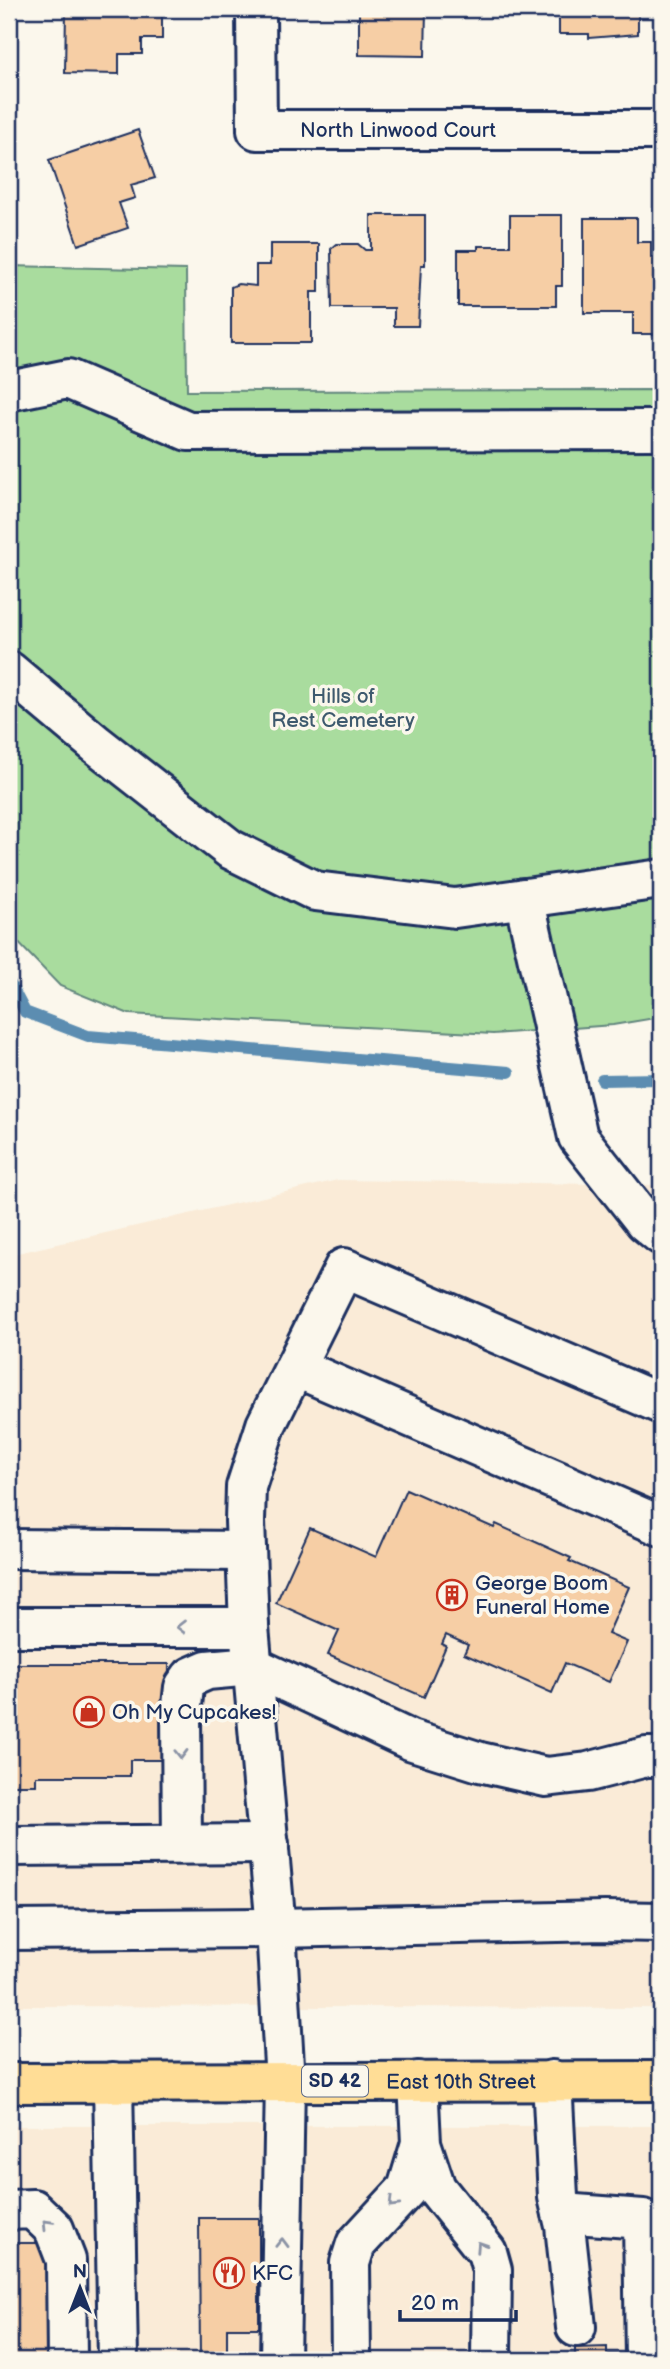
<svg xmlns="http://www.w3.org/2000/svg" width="670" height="2369" font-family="'Balsamiq Sans',sans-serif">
<rect width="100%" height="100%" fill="#fbf7ec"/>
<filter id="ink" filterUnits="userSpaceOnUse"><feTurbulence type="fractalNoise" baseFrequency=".0143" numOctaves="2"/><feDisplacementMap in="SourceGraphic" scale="14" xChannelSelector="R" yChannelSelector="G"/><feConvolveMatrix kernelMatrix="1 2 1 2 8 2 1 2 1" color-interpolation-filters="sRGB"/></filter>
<g filter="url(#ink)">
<g fill="#faebd7">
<path d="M338,1180l323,5v823l-652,-2v-751z"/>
<rect x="9" y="2126" width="652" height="234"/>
</g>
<path fill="#a9dc9e" stroke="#62867e" stroke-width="2" d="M9,266l177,4 1,121 474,-1v627l-48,8 -120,9 -364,-20 -69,-28 -51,-53z"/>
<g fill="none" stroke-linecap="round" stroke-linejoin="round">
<g stroke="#5c8db1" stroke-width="12">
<path d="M9,982l16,30 63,24 421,36"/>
<path d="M602,1080l59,-1"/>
</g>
</g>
<g fill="#f6cea5" stroke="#1b2f5e" stroke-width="2">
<path d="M66,9h96v30h-20v15h-23v20l-54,-1z"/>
<path d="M359,9h67l-1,47 -66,-1z"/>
<path d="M559,9h79v25l-49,4v-4h-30z"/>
<path d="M138,130l17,48 -24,7 4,13 -16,5 9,25 -50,17 -29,-85z"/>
<path d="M371,215h54v50h-4l-3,61h-24v-18h-62l-1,-59 6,-5h21l7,6h6z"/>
<path d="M510,215h52v71h-6v20h-98v-56h20v-4h32z"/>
<path d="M584,218h53v24h14v16h10v76h-28v-21h-49z"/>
<path d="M270,244h49v48h-8v51h-80v-56l7,-3 18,2v-21h14z"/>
<path d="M406,1489l88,39 2,-4 75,34 -2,3 60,26 -21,47 19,8 -18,40 -44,-19 -13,30 -88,-39 4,-9 -22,-10 -4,9 4,2 -22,51 -96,-42 11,-24 -63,-28 34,-75 66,29z"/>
<path d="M9,1664h160l-1,96h-38v16h-94v9h-27z"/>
<path d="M199,2218h60v110h-32v32h-27z"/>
<rect x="9" y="2243" width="40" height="117"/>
<path d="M607,2347v7h26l1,6h-115v-5l56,-1v-6z"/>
</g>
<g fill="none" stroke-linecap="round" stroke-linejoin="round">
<g stroke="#1b2f5e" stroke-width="44">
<g id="minor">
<path id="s1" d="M256,9l1,121h404"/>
<path d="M9,391l59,-12 120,52 473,-1"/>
<path d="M9,671l87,73 134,105 85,42 140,17 206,-29"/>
<path d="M524,898l54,239 67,85 16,13"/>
<path d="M295,1367l366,159"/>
<path d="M9,1549l237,2"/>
<path d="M9,1627h240"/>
<path d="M182,1844l-1,-129 3,-28 7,-10 16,-7 45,-4 158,74 70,22 66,15 42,-5 58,-15h15"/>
<path d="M9,1846l260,-2"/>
<path d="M9,1930l267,-2 329,-7 56,1"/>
<path d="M552,2080l6,117 7,29 11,101"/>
<path d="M418,2081l3,62 15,45 51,64 5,18 -1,90"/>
<path d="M113,2082l5,278"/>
<path d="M9,2210l24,-1 21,20 12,31 1,100"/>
<path d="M562,2213l81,6 2,141"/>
<path d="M280,2360l5,-278 -9,-154 -27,-301 -4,-106 1,-34 20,-62 78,-157 317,136"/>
<path d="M351,2360l-1,-97 6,-19 51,-55 14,-46"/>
</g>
</g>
<g stroke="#1b2f5e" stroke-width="44">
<g id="major">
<path id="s2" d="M9,2083l652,-2"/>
</g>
</g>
<use href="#minor" stroke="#fbf7ec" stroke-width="38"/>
<use href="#major" stroke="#ffdd96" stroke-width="38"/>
</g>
<defs><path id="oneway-chevron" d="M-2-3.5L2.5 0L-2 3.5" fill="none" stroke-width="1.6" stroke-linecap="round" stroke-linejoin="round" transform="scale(1.75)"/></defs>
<g stroke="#8b93a5">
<use href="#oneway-chevron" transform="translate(181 1627) rotate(180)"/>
<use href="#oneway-chevron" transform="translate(181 1754) rotate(89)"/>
<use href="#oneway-chevron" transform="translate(393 2203) rotate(135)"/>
<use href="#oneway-chevron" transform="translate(47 2224) rotate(-134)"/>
<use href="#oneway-chevron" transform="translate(282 2243) rotate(-89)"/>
<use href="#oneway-chevron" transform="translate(481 2246) rotate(-123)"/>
</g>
</g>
<defs>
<g id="building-ring" transform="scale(1.575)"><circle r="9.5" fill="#fbf7ec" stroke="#c8321e" stroke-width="1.5"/><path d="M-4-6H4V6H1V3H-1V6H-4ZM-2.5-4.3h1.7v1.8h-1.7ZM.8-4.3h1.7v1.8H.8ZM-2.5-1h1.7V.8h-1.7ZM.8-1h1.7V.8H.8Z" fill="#c8321e"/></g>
<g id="shop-ring" transform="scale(1.575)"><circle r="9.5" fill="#fbf7ec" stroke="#c8321e" stroke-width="1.5"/><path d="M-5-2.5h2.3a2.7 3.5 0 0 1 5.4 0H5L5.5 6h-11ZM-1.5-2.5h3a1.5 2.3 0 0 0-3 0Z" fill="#c8321e"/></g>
<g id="restaurant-ring" transform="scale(1.575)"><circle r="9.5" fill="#fbf7ec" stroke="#c8321e" stroke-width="1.5"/><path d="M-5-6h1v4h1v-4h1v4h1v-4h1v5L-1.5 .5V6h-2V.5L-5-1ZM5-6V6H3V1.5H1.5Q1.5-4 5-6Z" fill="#c8321e"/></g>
</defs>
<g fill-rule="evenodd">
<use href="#building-ring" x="452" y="1595"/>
<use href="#shop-ring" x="89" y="1712"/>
<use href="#restaurant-ring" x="229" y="2273"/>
</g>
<g text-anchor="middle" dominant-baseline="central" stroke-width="7" stroke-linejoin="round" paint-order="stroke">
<rect fill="#fbf7ec" stroke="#5e6b89" stroke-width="2" x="302" y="2065.5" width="66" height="31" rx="5"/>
<g font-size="19" font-weight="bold" fill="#1b2f5e">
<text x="335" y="2081">SD 42</text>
</g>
<g font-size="21" fill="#1b2f5e" stroke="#fbf7ec">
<text stroke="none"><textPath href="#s1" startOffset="262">North Linwood Court</textPath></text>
<text stroke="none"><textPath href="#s2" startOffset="452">East 10th Street</textPath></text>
</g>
<g font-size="21" fill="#3e5a6e" stroke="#fbf7ec">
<text x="343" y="696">Hills of<tspan x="343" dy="24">Rest Cemetery</tspan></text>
</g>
<g font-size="21" fill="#1b2f5e" stroke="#fbf7ec" text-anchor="start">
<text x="475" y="1583">George Boom<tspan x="475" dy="24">Funeral Home</tspan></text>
<text x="112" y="1712">Oh My Cupcakes!</text>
<text x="252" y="2273">KFC</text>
</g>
</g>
<rect width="670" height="2369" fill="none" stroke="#fbf7ec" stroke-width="35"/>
<rect x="18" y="18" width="635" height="2334" fill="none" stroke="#1b2f5e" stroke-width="2.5" filter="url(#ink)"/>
<g transform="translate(80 2288)" stroke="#fbf7ec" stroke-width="5" paint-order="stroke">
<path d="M0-5L12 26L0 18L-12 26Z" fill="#1b2f5e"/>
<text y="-10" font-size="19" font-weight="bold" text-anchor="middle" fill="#1b2f5e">N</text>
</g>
<path d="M400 2310v10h116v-10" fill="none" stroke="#1b2f5e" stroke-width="3.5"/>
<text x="411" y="2310" font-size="21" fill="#1b2f5e" stroke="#fbf7ec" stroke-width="5" paint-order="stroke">20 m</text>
</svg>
